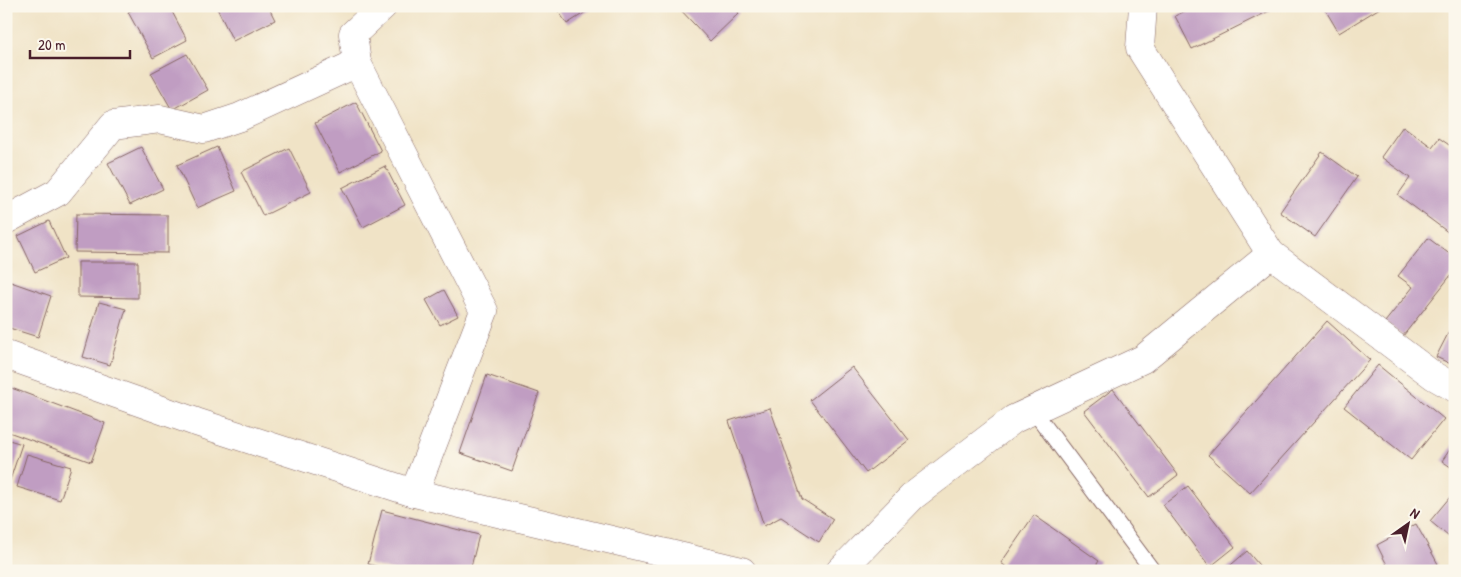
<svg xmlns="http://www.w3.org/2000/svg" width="1461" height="577" font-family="'Patrick Hand',sans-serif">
<rect width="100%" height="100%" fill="#fbf7ec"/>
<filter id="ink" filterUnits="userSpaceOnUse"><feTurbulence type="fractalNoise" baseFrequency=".02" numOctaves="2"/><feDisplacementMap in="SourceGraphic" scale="10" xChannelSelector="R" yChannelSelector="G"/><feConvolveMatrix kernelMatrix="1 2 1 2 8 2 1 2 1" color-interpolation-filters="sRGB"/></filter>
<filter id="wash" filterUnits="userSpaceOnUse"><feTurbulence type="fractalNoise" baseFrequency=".0096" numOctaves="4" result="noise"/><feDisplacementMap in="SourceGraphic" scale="20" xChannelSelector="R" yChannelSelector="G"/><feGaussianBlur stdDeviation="1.12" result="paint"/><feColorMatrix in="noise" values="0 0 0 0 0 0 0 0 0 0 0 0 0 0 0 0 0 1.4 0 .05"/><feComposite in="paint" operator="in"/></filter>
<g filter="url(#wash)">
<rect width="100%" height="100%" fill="#f0e3c6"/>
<g id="blocks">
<g fill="#c09dc2">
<path d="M139,6h30l18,34 -34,18 -25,-46z"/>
<path d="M216,6h52l7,14 -42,21z"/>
<path d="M555,6h40l-28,18z"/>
<path d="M677,6h55l7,7 -29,28z"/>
<path d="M1195,6h74l2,4 -79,39 -17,-33z"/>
<path d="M1323,6h60l-44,27z"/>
<path d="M187,54l21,36 -36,20 -21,-37z"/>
<path d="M356,102l25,49 -41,21 -25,-49z"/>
<path d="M1403,126l29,21 7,-9 16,11v84l-2,3 -55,-41 12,-17 -29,-21z"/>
<path d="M141,147l22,42 -33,16 -22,-42z"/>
<path d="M217,147l19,44 -39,17 -20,-43z"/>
<path d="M289,148l22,44 -48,24 -22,-44z"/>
<path d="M1322,152l35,25 -42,60 -35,-25z"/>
<path d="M385,166l20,39 -42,22 -21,-39z"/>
<path d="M76,214l92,1v38l-93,-1z"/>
<path d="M49,221l17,37 -31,14 -17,-36z"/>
<path d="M1428,238l27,20v12l-52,66 -18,-14 28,-35 -15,-11z"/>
<path d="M78,262h60v36l-60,-1z"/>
<path d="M11,282l40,14 -13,41 -32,-10v-31z"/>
<path d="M444,290l14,26 -18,9 -14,-25z"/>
<path d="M99,302l27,7 -16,56 -27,-8z"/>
<path d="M1455,320v46l-19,-9z"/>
<path d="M1327,321l43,39 -120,133 -42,-38z"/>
<path d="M1378,365l66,54 -33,41 -67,-53z"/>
<path d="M852,367l57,73 -43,33 -56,-73z"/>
<path d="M487,375l52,18 -27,78 -52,-18z"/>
<path d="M6,386l99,37 -14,39 -85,-31z"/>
<path d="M1113,389l65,86 -29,22 -65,-86z"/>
<path d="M770,408l32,91 31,20 -14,23 -38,-25 -17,9 -35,-105z"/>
<path d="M6,439l16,5 -15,45h-1z"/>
<path d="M1455,442v28l-13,-9z"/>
<path d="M27,454l44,13 -11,33 -43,-13z"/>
<path d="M1188,486l47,61 -25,20 -47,-62z"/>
<path d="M1455,491v51l-25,-21z"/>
<path d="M382,510l97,25 -9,36h-76l-26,-7z"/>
<path d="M1034,515l65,46 -7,10h-80l-11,-8z"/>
<path d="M1416,524l22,40 -13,7h-35l-13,-26z"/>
<path d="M1247,551l17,20h-40z"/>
</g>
</g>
</g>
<g filter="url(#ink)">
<use href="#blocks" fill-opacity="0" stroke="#846461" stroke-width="1"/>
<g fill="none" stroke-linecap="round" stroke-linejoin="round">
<g stroke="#846461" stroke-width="17">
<path id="service" d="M1033,410l120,161"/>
</g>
<g stroke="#846461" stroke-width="29">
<g id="minor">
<path d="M1143,6l-3,42 131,206 163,122 21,12"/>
<path d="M357,63l127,248 -70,182"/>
<path d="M6,220l52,-28 55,-67 47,-6 44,10 36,-12 117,-54 -4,-29 30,-28"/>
<path d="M840,571l73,-75 101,-77 129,-60 128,-105"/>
</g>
</g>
<g stroke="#846461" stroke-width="29">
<path id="tertiary" d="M6,355l190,67 218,71 328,78"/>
</g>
<use href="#service" stroke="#fff" stroke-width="15"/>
<use href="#minor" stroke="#fff" stroke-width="28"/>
<use href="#tertiary" stroke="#fff" stroke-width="28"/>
</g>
</g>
<rect width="1461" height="577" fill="none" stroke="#fbf7ec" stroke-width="25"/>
<g transform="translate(1408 524) rotate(33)" stroke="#fbf7ec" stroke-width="4" paint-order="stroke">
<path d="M0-4L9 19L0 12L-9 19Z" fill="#4a1f2b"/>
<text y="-8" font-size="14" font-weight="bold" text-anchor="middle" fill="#4a1f2b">N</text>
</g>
<path d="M30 50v8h100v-8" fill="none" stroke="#4a1f2b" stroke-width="2.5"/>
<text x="38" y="50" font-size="15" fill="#4a1f2b" stroke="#fbf7ec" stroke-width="4" paint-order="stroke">20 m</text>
</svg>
